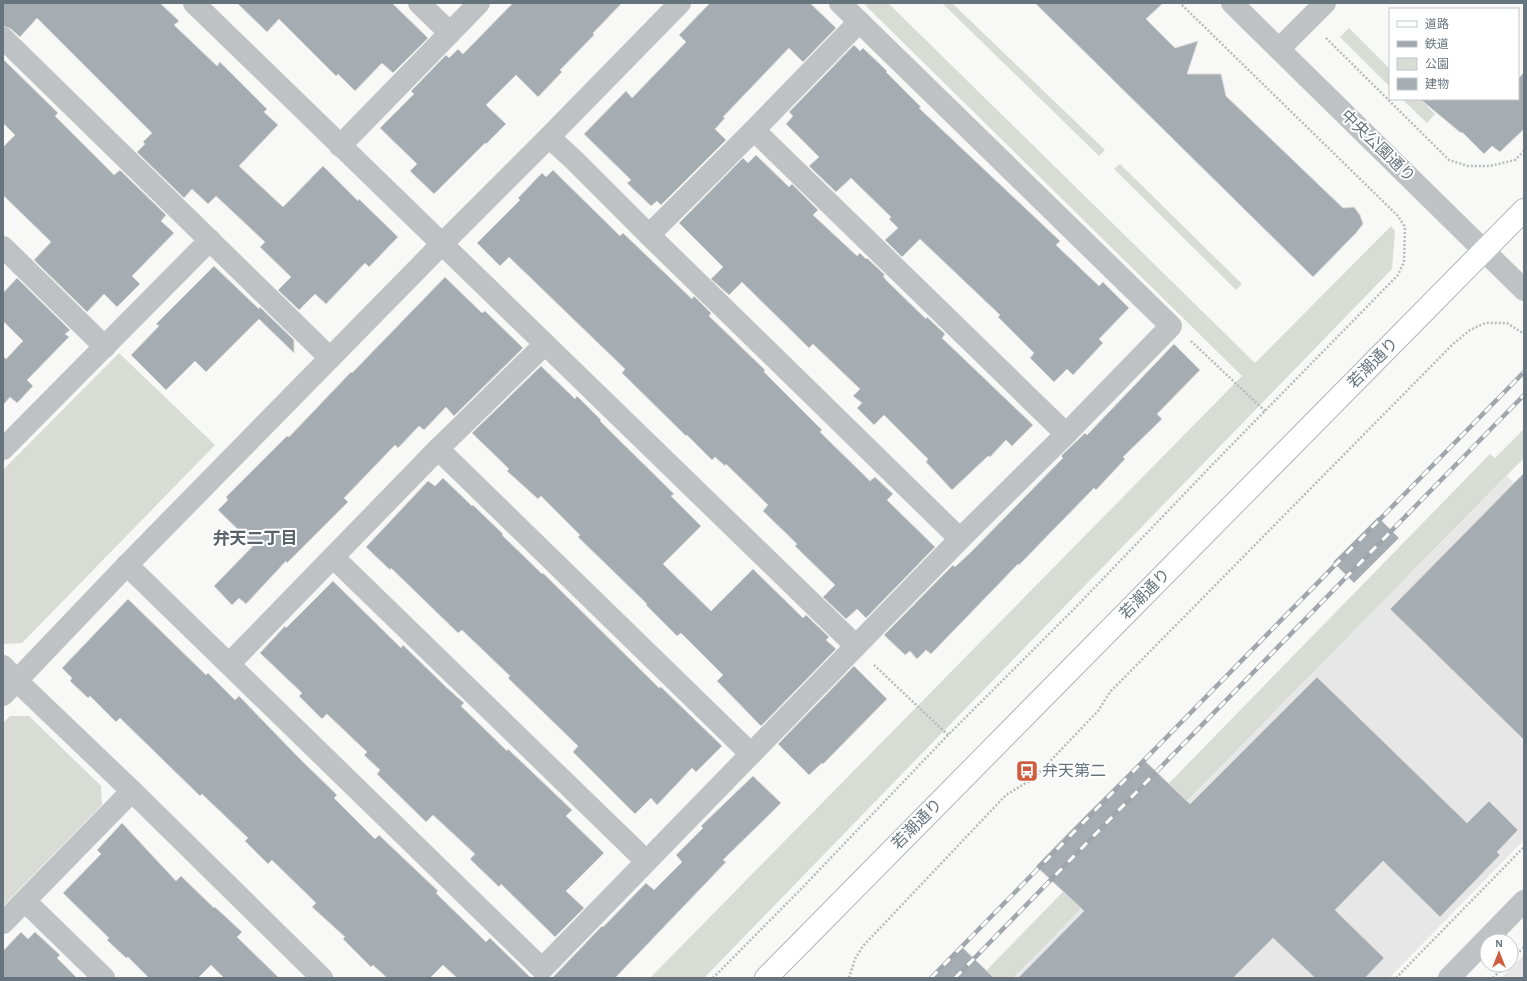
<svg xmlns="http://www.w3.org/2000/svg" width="1527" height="981" font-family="'Alegreya Sans','Noto Sans JP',sans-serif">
<rect width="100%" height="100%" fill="#f8f8f6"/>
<g fill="#e6e7e6">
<path d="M1507,476l17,16v348l-135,138h-376z"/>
<path d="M1524,955v23h-23z"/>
</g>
<g fill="#d8dcd5">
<path d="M863,3h25l367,360 136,-137 4,5 -3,38 -688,709h-54l592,-602z"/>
<path d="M942,3h10l153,147 -6,6z"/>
<path d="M1349,28l41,41v18l-50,-50z"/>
<path d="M1402,99h18l15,15 -8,9z"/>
<path d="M1120,164l122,120 -6,6 -122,-121z"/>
<path d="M119,353l96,92 -193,198 -18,1 -1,-174z"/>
<path d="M1524,429v29l-511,520h-34l511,-524 5,4z"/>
<path d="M10,716h19l72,70 1,19 -99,101v-183z"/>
</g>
<g fill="#a6adb2" stroke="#dadad8">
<path d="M3,3h157l19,18 -5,4 43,41 3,-4 47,47 -3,3 14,13 -39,41 44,41 40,-41 35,35 1,-2 39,38 -29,30 -4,-4 -39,41 -11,-10 -16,16 -21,-20 13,-13 -31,-30 5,-5 -49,-46 -8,8 -16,-15 -8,9 -47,-46 8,-8 -2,-2 9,-9 -115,-115 -17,19 -9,-8 -8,-3z"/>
<path d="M237,3h155l36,35 -35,35 -11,-10 -27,28 -17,-17 -2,2 -57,-57 -12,13z"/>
<path d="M513,3h109l-29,30 1,2 -34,35 2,2 -24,25 -22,-22 -30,30 20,19 -20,20 -1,-1 -51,51 -24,-23 7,-7 -37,-36 34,-34 -3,-3 35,-36 3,3 9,-9 5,5z"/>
<path d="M710,3h100l26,25 -33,34 -14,-14 -66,69 2,1 -10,11 11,11 -65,65 -4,-4 -6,5 -24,-23 4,-3 -47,-46 42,-43 6,7 54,-56 -7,-7z"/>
<path d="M1035,3h128l-17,16 29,29 23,-7 -11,33h34l5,22 117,112 11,-1 6,8 3,9 -7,9 -43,44z"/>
<path d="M854,45l6,6 3,-3 24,23 -1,1 35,35 -2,1 141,133 -4,4 43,41 4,-4 26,26 -30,31 4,4 -30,32 -6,-6 -13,13 -24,-24 4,-5 -36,-36 2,-2 -80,-76 -18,18 -17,-17 13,-12 -9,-9 2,-2 -40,-39 -15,14 -27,-26 10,-9 -33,-33 7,-8 -4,-4z"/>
<path d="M3,59l55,54 -3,3 59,59 6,-5 46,45 -5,6 13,12 -42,43 8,8 -23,23 -13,-13 -17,18 -53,-52 17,-18 -48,-47v-48l12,-12 -12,-12z"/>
<path d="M1524,72v57l-24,23 -8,-6 -8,8 -22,-22 -1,1 -41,-34h98v-20z"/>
<path d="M756,155l33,32 3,-3 26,26 -5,5 44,41 3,-3 6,6 1,-1 18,17 -2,1 4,5 39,38 1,-2 18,17 -3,4 91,87 -21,21 -6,-6 -16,17 -2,-1 -36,34 -26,-28 2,-3 -44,-44 -10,10 -17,-17 5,-5 -9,-7 7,-7 -47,-45 -4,4 -67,-66 -13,13 -18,-16 12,-12 -44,-44 64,-65 5,5z"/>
<path d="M553,170l67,66 3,-3 69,66 2,-3 17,17 -2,3 56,54 -1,2 58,58 -2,2 50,49 5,-4 18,17 -6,6 48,47 -69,71 -9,-9 -11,10 -23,-22 12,-12 -40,-39 2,-2 -34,-33 5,-6 -42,-41 -1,2 -10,-9 -3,3 -25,-25 -1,1 -64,-63 3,-4 -116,-112 -9,9 -23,-23 43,-43 -2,-2 24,-25 4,4z"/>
<path d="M214,266l45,43 1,-2 34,33v13l-35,-34 -53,53 -11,-11 -29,29 -35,-35 28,-29 -3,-2z"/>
<path d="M445,277l37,36 3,-2 38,37 -69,68 -8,-9 -22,23 -5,-4 -21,22 -3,-3 -51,53 4,4 -61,61 -1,-2 -40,43 -7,-6 -7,7 -18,-19 40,-41 -36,-35 10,-10 -2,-3 61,-61 2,1 62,-65 1,1z"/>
<path d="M17,278l53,52 -5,4 4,3 -42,43 6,6 -16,17 -7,-6 -7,8v-49l3,3 17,-18 -20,-20v-28z"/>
<path d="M1174,344l26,26 -43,44 5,5 -39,38 2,2 -29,31 -2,-2 -75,77 -1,-1 -87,90 -5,-4 -9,9 -7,-8 -5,4 -21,-20 69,-70 2,2 16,-15 92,-94 -2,-2 24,-23 2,2z"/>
<path d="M541,366l34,33 2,-3 24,24 -1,1 74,73 -3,2 30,30 -38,38 48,47 42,-42 50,49 3,-3 23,22 -3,3 10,9 -75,77 -44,-45 6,-6 -42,-42 -4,3 -31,-31 1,-1 -69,-67 2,-2 -39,-39 -3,3 -31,-28 2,-2 -37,-36z"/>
<path d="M1524,473v267l-134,-131z"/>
<path d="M443,478l29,28 1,-1 30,29 -1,1 40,39 1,-1 116,115 2,-1 61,59 -26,26 -4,-4 -35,37 -6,-7 -16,16 -62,-62 5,-6 -70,-68 2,-2 -48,-46 -4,3 -67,-65 -1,2 -24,-23 62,-66 7,5z"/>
<path d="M1378,517l21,21 -45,45 -21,-21z"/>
<path d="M333,581l68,67 2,-3 43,42 18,16 -3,3 46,45 1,-2 64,61 -6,6 38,37 -38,38 18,17 -29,29 -54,-53 -2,3 -29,-28 5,-5 -42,-39 -7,7 -49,-48 3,-4 -16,-15 3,-3 -40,-38 -5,5 -23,-23 3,-3 -42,-40 25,-27 1,2z"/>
<path d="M128,599l78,76 2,-2 27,27 4,-4 58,60 40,39 -3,3 41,41 4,-4 59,56 -2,2 50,49 4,-4 41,40h-74l-14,-13 -13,13h-43l-14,-13 -2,2 -28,-28 2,-2 -33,-30 4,-4 -44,-43 -4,4 -23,-23 3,-3 -46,-44 -2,2 -80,-78 -4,4 -26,-26 -2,2 -18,-17 2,-3 -10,-10z"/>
<path d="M854,666l33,33 -64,65 -1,-1 -13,12 -31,-31z"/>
<path d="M1317,677l150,146 22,-22 29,29 -21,22 3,3 -60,62 -57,-56 -48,49 49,48 -19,20h-50l-42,-40 -40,40h-215l66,-67 -48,-45 52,-53 55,-54 47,45z"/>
<path d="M753,776l28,27 -58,57 3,2 -111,116h-63l50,-52 1,1 43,-44 8,7 28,-28 -6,-7 27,-27 -2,-2z"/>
<path d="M122,823l54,58 5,-5 33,32 1,-1 27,25 -5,5 42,41h-55l-13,-13 -13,13h-49l-21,-21 -2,1 -19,-18 2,-2 -46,-45 38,-39 -4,-4z"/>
<path d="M21,932l7,7 7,-7 25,23 -3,3 20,20h-74v-27z"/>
<path d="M962,947l32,31h-61z"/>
</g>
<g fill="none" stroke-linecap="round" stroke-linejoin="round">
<g stroke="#b2b6b9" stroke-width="24">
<path id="major" d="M766,978l758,-768"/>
</g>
<g stroke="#b8bbbe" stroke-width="2.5" stroke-dasharray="2 2" stroke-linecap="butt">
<path d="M1326,38l123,122 19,6h22l25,-6 9,-9"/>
<path d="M1191,341l74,70"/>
<path d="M874,665l74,70"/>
<path d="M1511,960l13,-13"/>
<path d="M713,978l90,-91 145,-152 127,-127 137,-143 186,-190 6,-13 1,-35 -7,-11 -218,-213"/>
<path d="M849,978l6,-19 8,-13 143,-151 28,-17 64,-67 12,-19 343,-348 17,-14 15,-7h22l17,11"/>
<path d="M1396,978l128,-131"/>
<path d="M1493,978l13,-13"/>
</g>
<g stroke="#bec2c5" stroke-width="22">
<path d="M194,3l662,643"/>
<path d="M419,3l31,30"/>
<path d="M1232,3l292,287"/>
<path d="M3,38l327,320"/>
<path d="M1279,49l46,-46"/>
<path d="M754,130l312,304"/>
<path d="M549,137l26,24 74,74 311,304"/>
<path d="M340,146l139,-143"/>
<path d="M649,235l105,-105 105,-108"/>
<path d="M3,247l102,100"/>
<path d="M3,449l207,-209"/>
<path d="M438,449l313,305"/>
<path d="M333,557l313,304"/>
<path d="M127,565l415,404 418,-430 106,-105 105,-108 -331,-323"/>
<path d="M229,664l209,-215 107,-105"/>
<path d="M3,666l14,15 115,110 190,187"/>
<path d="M3,695l124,-130 314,-320 108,-108 131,-134"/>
<path d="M25,901l79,77"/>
<path d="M3,923l129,-132"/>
<path d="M1449,978l75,-77"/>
</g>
<use href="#major" stroke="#fff" stroke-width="22"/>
<g stroke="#a0a6ab" stroke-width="4.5">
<g id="rail">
<path d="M931,978l593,-606"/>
<path d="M955,978l569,-583"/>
</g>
</g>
<use href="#rail" stroke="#fff" stroke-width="3" stroke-dasharray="9" stroke-linecap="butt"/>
</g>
<defs>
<g id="bus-square" transform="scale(1.15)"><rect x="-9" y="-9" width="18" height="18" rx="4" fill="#cf5d3f" stroke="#fff"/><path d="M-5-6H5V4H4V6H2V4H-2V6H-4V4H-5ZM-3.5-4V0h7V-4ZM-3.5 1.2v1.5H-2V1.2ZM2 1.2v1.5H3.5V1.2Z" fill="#fff"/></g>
</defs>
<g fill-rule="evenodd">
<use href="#bus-square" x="1027" y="771"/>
</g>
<g text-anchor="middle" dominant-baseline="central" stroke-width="4" stroke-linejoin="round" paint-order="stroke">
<g font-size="16" fill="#66747d" stroke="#fff">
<text transform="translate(1378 146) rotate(44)">中央公園通り</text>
<text transform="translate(1373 363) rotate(-45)">若潮通り</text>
<text transform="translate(1145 594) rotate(-45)">若潮通り</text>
<text transform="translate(917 824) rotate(-45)">若潮通り</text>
</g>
<g font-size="16" fill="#66747d" stroke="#fff" text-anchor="start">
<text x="1042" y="771">弁天第二</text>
</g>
<g font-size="17" font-weight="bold" fill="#586269" stroke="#fff">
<text x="255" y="538">弁天二丁目</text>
</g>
</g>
<rect width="1527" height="981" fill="none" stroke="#66747d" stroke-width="8"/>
<rect x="1389" y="8" width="130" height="92" fill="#ffffff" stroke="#c2c7cb"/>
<rect x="1397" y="21" width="20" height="6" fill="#ffffff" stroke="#c2c7cb"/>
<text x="1425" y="28" font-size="12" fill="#66747d">道路</text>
<rect x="1397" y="41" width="20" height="6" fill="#a0a6ab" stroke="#c2c7cb"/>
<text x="1425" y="48" font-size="12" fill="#66747d">鉄道</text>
<rect x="1397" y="58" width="20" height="12" fill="#d8dcd5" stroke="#c2c7cb"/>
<text x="1425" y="68" font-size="12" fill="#66747d">公園</text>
<rect x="1397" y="78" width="20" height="12" fill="#a6adb2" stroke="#c2c7cb"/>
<text x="1425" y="88" font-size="12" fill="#66747d">建物</text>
<g transform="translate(1499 953)"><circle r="19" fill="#ffffff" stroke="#c2c7cb"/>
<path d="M0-3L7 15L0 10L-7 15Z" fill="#cf5d3f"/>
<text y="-6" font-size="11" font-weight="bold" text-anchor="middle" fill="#66747d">N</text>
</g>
</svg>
